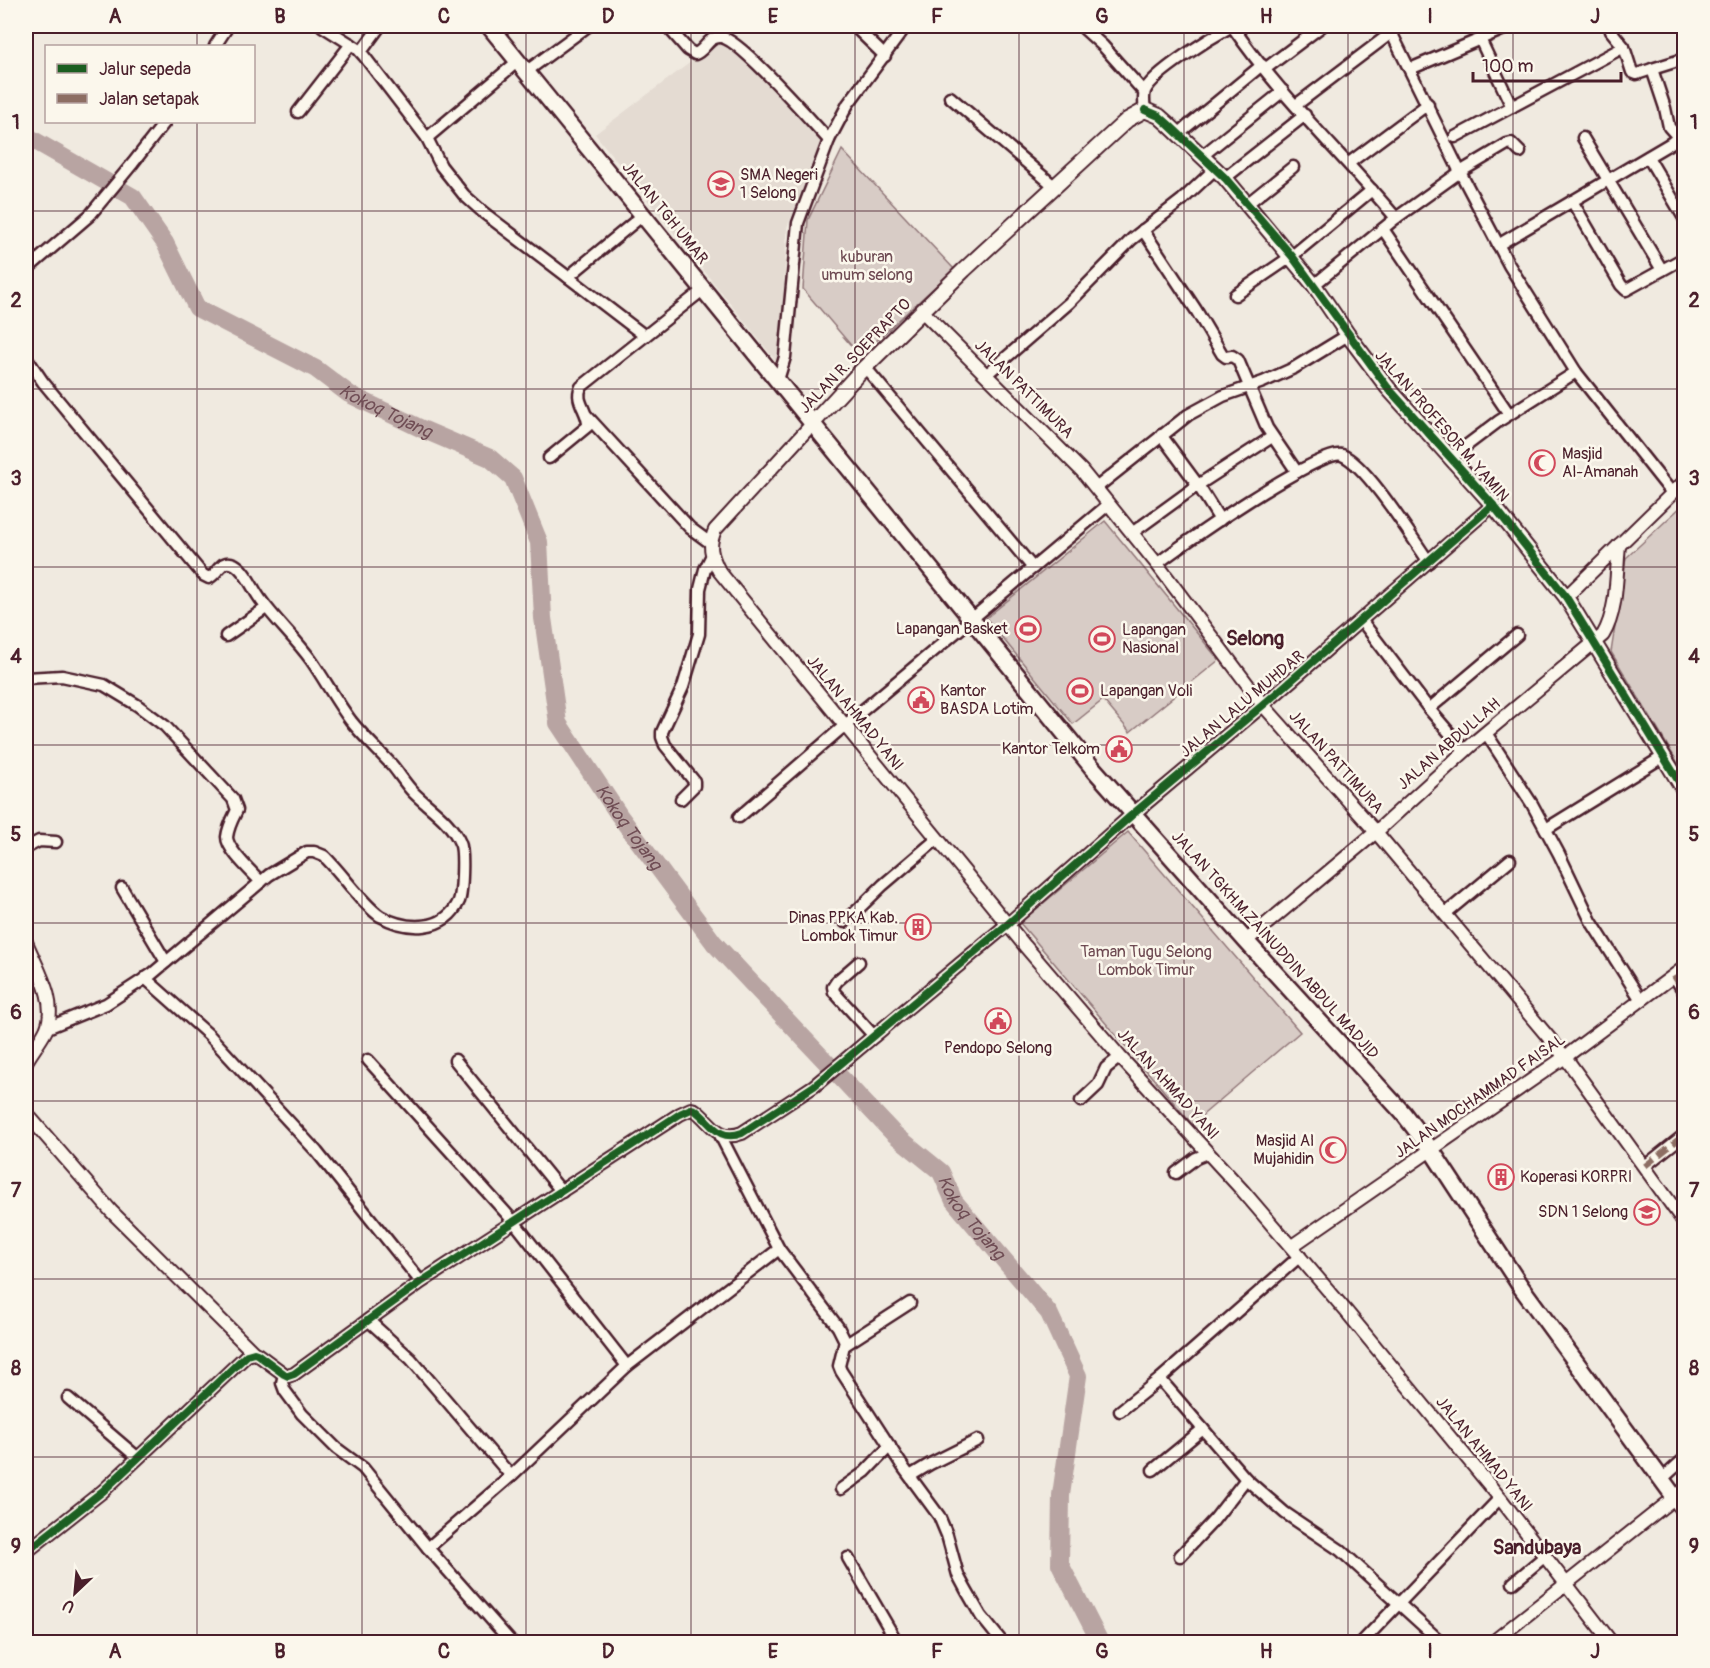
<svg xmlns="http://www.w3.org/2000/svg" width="1710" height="1668" font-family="Pangolin,sans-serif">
<rect width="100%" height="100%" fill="#f0eae0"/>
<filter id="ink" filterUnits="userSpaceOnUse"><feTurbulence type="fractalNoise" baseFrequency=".0167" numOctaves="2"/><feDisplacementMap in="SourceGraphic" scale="12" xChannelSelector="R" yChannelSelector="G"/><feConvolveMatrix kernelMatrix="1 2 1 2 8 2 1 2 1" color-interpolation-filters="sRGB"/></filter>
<g filter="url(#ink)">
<path fill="#e4dbd2" d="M720,40l31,20 74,81 -38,86 -7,139 -185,-232z"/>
<g fill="#d8ccc6" stroke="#917678" stroke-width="1.5">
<path d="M842,150l112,119 -94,87 -57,-67 5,-69z"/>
<path d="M1684,504v269l-73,-121 15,-94z"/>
<path d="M1105,521l114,139 -89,72 -27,-32 -30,24 -87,-106z"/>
<path d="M1128,832l172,200 -108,92 -172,-201z"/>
</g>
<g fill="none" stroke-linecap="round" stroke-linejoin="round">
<path stroke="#b8a4a2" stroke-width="18" id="s1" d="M26,132l4,6 103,59 32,46 32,65 119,61 33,25 73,35 68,29 23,20 26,64 4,76 15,105 61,92 95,128 179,190 48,39 13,29 95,112 29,63 -17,119 -1,69 40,78"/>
<g stroke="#4a1f2b" stroke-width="15">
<g id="minor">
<path d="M322,26l35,22 7,8 63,82 14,28 23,29 20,18 84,64 75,-62"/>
<path d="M667,26l21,24 7,4c10,-3 13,-18 26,-17 19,2 91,85 108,103l-31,83 -13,134 -7,23"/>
<path d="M854,26l31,30"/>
<path d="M1081,26l22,20 41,46"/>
<path d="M1232,26c47,69 110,128 164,192"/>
<path d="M1388,26l72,146 47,-28 4,-1 9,9"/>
<path d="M1610,26l1,5 13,16 8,25 5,2 15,-5 13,39 4,19 9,10 6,4"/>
<path d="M1480,39l32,68"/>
<path d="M215,46l13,-20"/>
<path d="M361,52l19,-26"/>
<path d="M1265,69l57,-43"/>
<path d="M1410,69l101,-43"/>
<path d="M1652,69l32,-10"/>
<path d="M527,71l61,-45"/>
<path d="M950,97l104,89"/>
<path d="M1296,105l95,-72"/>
<path d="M1145,110c-1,-7 -2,-13 0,-19 7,-18 69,-55 87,-65"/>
<path d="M298,112l53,-68"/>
<path d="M1178,134l84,-69"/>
<path d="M1455,137l169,-90"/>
<path d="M427,138l91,-77"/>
<path d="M1583,138l79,132"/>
<path d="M829,140l19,-36 58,-78"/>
<path d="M1202,156l81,-65"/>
<path d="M1648,157l36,61"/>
<path d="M1349,163l79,-59"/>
<path d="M1225,178l80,-63"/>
<path d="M1572,201l49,84 5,5 58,-32"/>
<path d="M1247,204l46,-37"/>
<path d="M1383,229l126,185"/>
<path d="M1143,230l53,80 26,44 4,3 6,-1 6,4 29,68 30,44"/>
<path d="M1498,245l173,-102 7,-6"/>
<path d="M26,270l64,-55 43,-52 32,-41"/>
<path d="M568,277l77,59"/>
<path d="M1314,285l82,-67 64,-46 49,93 67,107 96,121"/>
<path d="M1235,295l57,-39 80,-66"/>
<path d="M26,357l17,25 160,193 6,3c9,-4 12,-20 25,-14 12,6 19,26 27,36 15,21 35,39 50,60 14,20 25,41 40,61 12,15 27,29 40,43 8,9 14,20 23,29 15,15 37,28 46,50 4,8 2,50 -1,58 -14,31 -52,30 -79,15 -17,-11 -39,-44 -56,-60l-10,-4h-7l-38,23 -117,99 -46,30 -59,24"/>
<path d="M865,367l168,201"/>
<path d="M987,374l82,-71 63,-64 50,-39 33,-31"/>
<path d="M587,416l103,112 19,14"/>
<path d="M1161,435l37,50 22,35"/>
<path d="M549,458l39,-32c1,-14 -14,-25 -7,-39l123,-98"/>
<path d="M1450,458l49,-37 77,-49"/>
<path d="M1096,488l92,-73 35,-19 40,-14 31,-14 54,-33"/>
<path d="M1132,533l66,-48 74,-48"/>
<path d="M1157,564c22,-18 164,-116 185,-109 25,10 70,83 87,107"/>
<path d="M1361,620l68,89 36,42"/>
<path d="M226,636l40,-28"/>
<path d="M26,678l36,-2 42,9 33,20 28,21 68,73 4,11c-4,8 -9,17 -10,27 0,13 25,35 34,45"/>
<path d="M1429,709l88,-74"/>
<path d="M1486,733l46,71 27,50 32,67 50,79"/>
<path d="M681,799l13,-13v-5l-29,-36 -3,-8v-5l21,-45 16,-53 1,-45 5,-20 6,-12"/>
<path d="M739,817l105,-91 265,-222"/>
<path d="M1546,829l118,-73"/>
<path d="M26,848l13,-7 17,1"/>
<path d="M122,888l44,74"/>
<path d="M1445,914l65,-54"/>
<path d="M845,922l38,-37 54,-46"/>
<path d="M859,962l-22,19 -4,6 1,5 40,44"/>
<path d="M1674,976l10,16"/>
<path d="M145,978l64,57 108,117 104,130"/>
<path d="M368,1060l147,163 112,143"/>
<path d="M455,1060l107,132"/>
<path d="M1081,1101l17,-16 8,-17 14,-11"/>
<path d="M719,1133l60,116 59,78 7,14 -6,25 2,5 62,96 36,49 8,19 11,40 8,15 15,26 21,26"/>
<path d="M1645,1166l39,-31"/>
<path d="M1176,1173l20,-15 12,-5"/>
<path d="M1300,1256l-140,123 86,100 39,34 55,37 101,92"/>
<path d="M368,1320l43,39 100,117"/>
<path d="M845,1345l65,-42"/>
<path d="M284,1374l-2,9 3,8 17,23 34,34 27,20 65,80 83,94"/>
<path d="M68,1398l69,59"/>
<path d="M1120,1411l40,-32"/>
<path d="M1153,1470l50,-41"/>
<path d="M910,1476l20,-12 48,-24"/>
<path d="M1662,1479l22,-20"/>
<path d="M841,1489l24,-17 25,-26"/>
<path d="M428,1548l83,-72 116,-110 152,-117"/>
<path d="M1180,1556l34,-36 32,-41"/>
<path d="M848,1558l49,84"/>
<path d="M1513,1583l32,-27"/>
<path d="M1362,1642l138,-144"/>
</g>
</g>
<g stroke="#4a1f2b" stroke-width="16">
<g id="tertiary">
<path d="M922,311l160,160 75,93 106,141 113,127 189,225 119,165"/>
<path d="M813,423l-98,107c-7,16 -4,25 4,41l306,375 95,111 123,134 103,120 154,187 111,144"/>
<path d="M1566,597l118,-115"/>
<path d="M1246,941l130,-109 101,-92 126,-105c15,-25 13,-61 16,-90"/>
<path d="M26,942c10,25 33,60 20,88 -6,12 -14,21 -20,32"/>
<path d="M26,1113l85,98 143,142"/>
<path d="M1292,1246l273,-189 119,-89"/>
<path d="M26,1552l77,-61 144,-136 7,-2 3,1 27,20 4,2 6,-2 127,-92 259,-168 11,-5 4,1c17,13 23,32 47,23l72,-47 194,-162 125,-110 130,-109 230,-200"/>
<path d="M1493,1642l191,-152"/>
</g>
</g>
<g stroke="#4a1f2b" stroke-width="18">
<path id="secondary" d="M813,423l46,-50 105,-103 163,-150 18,-10 14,6 9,8 57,54 89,107 34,50 40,53 105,117 73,92 118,193"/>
</g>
<g stroke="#4a1f2b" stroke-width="20">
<path id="primary" d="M489,26l602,740 155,175 157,172 29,38 89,136 163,223"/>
</g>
<use href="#minor" stroke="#fbf7ec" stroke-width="10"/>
<use href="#tertiary" stroke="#fbf7ec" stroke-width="12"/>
<use href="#secondary" stroke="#fbf7ec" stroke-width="14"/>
<use href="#primary" stroke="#fbf7ec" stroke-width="15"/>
<g stroke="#8d6e63" stroke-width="6" stroke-dasharray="12 6" stroke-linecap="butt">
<path d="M1674,976l10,16"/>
<path d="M1645,1166l39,-31"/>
</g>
<g stroke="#fbf7ec" stroke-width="11">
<g id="cycleway">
<path d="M1145,110l14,6 9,8 57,54 67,78 96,132 105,117 73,92 118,193"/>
<path d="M26,1552l77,-61 144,-136 7,-2 3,1 27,20 4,2 6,-2 127,-92 259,-168 11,-5 4,1c17,13 23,32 47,23l72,-47 194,-162 125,-110 130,-109 230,-200"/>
</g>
</g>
<use href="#cycleway" stroke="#1b5e20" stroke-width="8"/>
</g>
</g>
<path fill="none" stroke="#4a1f2b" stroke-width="1.5" stroke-opacity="0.55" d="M197,26v20M362,26v1616M526,26v1616M691,26v1616M855,26v1616M1019,26v1616M1184,26v1616M1348,26v1616M1513,26v1616M197,122v1520M26,211h1658M26,389h1658M26,567h1658M26,745h1658M26,923h1658M26,1101h1658M26,1279h1658M26,1457h1658"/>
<defs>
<g id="school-ring" transform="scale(1.35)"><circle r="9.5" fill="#fbf7ec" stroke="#d1495b" stroke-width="1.5"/><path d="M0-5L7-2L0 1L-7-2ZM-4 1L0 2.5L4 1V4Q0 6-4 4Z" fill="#d1495b"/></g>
<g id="mosque-ring" transform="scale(1.35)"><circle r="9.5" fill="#fbf7ec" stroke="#d1495b" stroke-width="1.5"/><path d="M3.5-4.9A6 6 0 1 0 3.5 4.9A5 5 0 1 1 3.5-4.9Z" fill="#d1495b"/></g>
<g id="stadium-ring" transform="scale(1.35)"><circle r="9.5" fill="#fbf7ec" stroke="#d1495b" stroke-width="1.5"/><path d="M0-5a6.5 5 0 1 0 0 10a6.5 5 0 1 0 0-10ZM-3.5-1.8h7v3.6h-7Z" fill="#d1495b"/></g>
<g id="civic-ring" transform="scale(1.35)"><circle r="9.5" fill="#fbf7ec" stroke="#d1495b" stroke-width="1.5"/><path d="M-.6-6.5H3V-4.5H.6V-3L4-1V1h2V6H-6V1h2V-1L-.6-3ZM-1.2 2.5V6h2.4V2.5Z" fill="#d1495b"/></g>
<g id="building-ring" transform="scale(1.35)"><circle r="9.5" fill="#fbf7ec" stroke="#d1495b" stroke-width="1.5"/><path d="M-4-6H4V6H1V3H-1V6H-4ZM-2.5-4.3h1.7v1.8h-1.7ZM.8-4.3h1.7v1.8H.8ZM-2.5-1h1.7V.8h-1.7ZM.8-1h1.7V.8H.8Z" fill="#d1495b"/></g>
</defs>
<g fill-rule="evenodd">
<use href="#school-ring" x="721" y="184"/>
<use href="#mosque-ring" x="1542" y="463"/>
<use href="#stadium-ring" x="1028" y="629"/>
<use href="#stadium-ring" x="1102" y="639"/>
<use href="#stadium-ring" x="1080" y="691"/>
<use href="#civic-ring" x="921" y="700"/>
<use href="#civic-ring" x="1119" y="749"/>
<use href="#building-ring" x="918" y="927"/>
<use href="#civic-ring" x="998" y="1021"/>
<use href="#mosque-ring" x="1333" y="1150"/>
<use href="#building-ring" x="1501" y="1177"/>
<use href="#school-ring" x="1647" y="1212"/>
</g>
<g text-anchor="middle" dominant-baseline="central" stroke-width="5" stroke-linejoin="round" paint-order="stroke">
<g font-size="16" fill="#4a1f2b" stroke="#fbf7ec" text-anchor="start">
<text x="740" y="175">SMA Negeri<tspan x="740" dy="18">1 Selong</tspan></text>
<text x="1562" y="454">Masjid<tspan x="1562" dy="18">Al-Amanah</tspan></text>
<text x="1008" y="629" text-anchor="end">Lapangan Basket</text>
<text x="1122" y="630">Lapangan<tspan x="1122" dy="18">Nasional</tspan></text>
<text x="940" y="691">Kantor<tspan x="940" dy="18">BASDA Lotim</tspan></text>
<text x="1100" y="691">Lapangan Voli</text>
<text x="1100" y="749" text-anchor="end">Kantor Telkom</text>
<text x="898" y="918" text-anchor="end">Dinas PPKA Kab.<tspan x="898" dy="18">Lombok Timur</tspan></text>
<text x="998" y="1048" text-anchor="middle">Pendopo Selong</text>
<text x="1314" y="1141" text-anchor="end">Masjid Al<tspan x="1314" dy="18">Mujahidin</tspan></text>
<text x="1520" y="1177">Koperasi KORPRI</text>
<text x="1628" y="1212" text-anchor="end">SDN 1 Selong</text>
</g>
<g font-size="16" fill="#4a1f2b" stroke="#fbf7ec">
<text transform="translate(665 213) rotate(51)">JALAN TGH UMAR</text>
<text transform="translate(855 356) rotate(-46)">JALAN R. SOEPRAPTO</text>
<text transform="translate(1024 389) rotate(45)">JALAN PATTIMURA</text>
<text transform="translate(1442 426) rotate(49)">JALAN PROFESOR M. YAMIN</text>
<text transform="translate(1242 704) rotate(-40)">JALAN LALU MUHDAR</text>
<text transform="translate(855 713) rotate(51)">JALAN AHMAD YANI</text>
<text transform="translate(1449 744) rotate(-41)">JALAN ABDULLAH</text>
<text transform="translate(1336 762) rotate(48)">JALAN PATTIMURA</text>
<text transform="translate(1275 945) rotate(48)">JALAN TGKH.M.ZAINUDDIN ABDUL MADJID</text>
<text transform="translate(1168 1084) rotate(48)">JALAN AHMAD YANI</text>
<text transform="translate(1480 1096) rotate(-35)">JALAN MOCHAMMAD FAISAL</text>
<text transform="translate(1484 1454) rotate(51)">JALAN AHMAD YANI</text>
</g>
<g font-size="16" fill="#6e4a52" stroke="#fbf7ec">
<text x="867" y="257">kuburan<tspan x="867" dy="18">umum selong</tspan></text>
<text x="1146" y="952">Taman Tugu Selong<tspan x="1146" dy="18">Lombok Timur</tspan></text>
</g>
<g font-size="18" font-style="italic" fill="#704e55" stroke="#fbf7ec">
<text stroke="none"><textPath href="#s1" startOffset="470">Kokoq Tojang</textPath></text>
<text stroke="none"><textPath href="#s1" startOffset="992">Kokoq Tojang</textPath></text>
<text stroke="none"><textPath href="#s1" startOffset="1514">Kokoq Tojang</textPath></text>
</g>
<g font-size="20" font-weight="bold" fill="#4a1f2b" stroke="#fbf7ec">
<text x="1255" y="638">Selong</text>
<text x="1537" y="1547">Sandubaya</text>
</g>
</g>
<rect width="1710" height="1668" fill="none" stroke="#fbf7ec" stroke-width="66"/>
<rect x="45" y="45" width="210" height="78" fill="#fbf7ec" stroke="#b4a19f" stroke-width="1.5"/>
<rect x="57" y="64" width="30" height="9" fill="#1b5e20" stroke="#b4a19f" stroke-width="1.5"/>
<text x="99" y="75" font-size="18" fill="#4a1f2b">Jalur sepeda</text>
<rect x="57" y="94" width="30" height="9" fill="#8d6e63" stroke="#b4a19f" stroke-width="1.5"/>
<text x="99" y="105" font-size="18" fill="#4a1f2b">Jalan setapak</text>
<g transform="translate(75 1593) rotate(206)" stroke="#fbf7ec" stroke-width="4.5" paint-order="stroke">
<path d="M0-4.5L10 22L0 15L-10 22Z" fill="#4a1f2b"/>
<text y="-9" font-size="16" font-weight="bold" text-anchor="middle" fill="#4a1f2b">U</text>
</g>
<path d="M1473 72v9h148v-9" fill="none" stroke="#4a1f2b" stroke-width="3"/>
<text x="1482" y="72" font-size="18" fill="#4a1f2b" stroke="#fbf7ec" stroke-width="4.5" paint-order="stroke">100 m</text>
<rect x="33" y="33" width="1644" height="1602" fill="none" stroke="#4a1f2b" stroke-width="2"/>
<g font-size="20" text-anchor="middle" font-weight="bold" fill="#4a1f2b">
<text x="115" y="23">A</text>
<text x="280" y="23">B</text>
<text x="444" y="23">C</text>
<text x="608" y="23">D</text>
<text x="773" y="23">E</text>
<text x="937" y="23">F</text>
<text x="1102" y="23">G</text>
<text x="1266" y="23">H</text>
<text x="1430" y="23">I</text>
<text x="1595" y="23">J</text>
<text x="16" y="129">1</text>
<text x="1694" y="129">1</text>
<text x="16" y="307">2</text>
<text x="1694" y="307">2</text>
<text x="16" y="485">3</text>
<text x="1694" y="485">3</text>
<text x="16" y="663">4</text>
<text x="1694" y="663">4</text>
<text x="16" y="841">5</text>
<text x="1694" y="841">5</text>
<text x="16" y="1019">6</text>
<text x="1694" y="1019">6</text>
<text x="16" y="1197">7</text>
<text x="1694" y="1197">7</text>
<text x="16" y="1375">8</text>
<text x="1694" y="1375">8</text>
<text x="16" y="1553">9</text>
<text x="1694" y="1553">9</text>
<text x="115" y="1658">A</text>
<text x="280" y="1658">B</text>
<text x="444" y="1658">C</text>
<text x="608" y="1658">D</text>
<text x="773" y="1658">E</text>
<text x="937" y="1658">F</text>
<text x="1102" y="1658">G</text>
<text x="1266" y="1658">H</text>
<text x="1430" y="1658">I</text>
<text x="1595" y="1658">J</text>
</g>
</svg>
